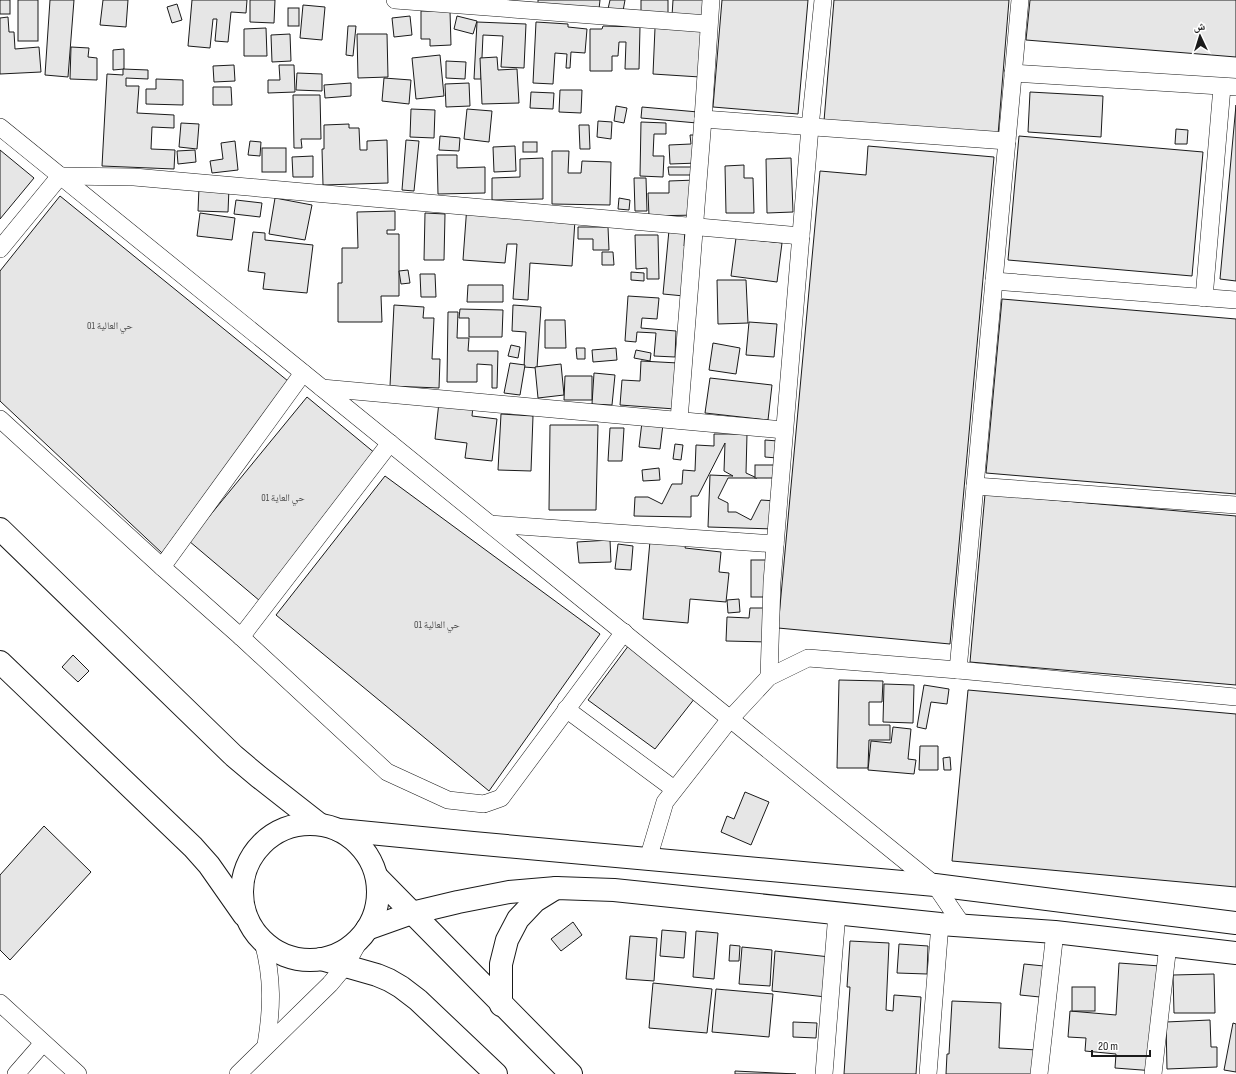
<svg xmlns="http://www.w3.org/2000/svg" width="1236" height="1074" font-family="'Sofia Sans Condensed','Noto Naskh Arabic',sans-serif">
<rect width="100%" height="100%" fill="#fff"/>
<g fill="#e6e6e6" stroke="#1a1a1a">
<rect x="0" y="0" width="10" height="14"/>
<rect x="18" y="0" width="20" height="41"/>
<path d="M50,0h24l-6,77 -23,-2z"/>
<path d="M103,0h25l-2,27 -26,-2z"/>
<path d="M192,0h55l-1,13 -15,-1 -3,30 -13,-1 2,-22h-4l-3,29 -22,-2z"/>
<path d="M250,0h25l-1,23 -24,-1z"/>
<path d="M538,0h62l-1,9 -61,-4z"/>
<path d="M610,0h15l-2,11 -15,-2z"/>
<rect x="641" y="0" width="27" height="15"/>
<path d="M673,0h34v17l-35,-1z"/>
<path d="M722,0h86l-10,114 -85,-7z"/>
<path d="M834,0h175l-11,135 -174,-14z"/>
<path d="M1030,0h206v57l-210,-17z"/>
<path d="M177,4l5,16 -10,3 -5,-16z"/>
<path d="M303,5l22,2 -3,33 -22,-2z"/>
<rect x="288" y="8" width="11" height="18"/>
<path d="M421,11h29l1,34 -21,1v-7h-9z"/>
<path d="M410,16l2,19 -18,2 -2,-19z"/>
<path d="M457,16l20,5 -4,13 -19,-5z"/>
<path d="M8,17l1,15h5l1,17 24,-2 2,25 -41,2v-56z"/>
<path d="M477,22l49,2 -2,44 -23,-1 2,-31 -20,-1 -2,44h-7z"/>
<path d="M536,22l32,2v3l19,2 -2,24 -14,-1 -1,16h-4l1,-14 -12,-1 -2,31 -20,-1z"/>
<path d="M348,26h8l-3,30 -7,-1z"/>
<path d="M603,26l37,1 -1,42h-14l1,-27h-7l-1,14h-6v15h-22v-42h12z"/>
<path d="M266,28l1,28h-23v-27z"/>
<path d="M655,28l59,4 -14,45 -47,-3z"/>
<path d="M290,34l1,27 -19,1 -1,-27z"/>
<path d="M357,34h30l1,43 -30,1z"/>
<path d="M71,47l18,1 -1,9 9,1v22l-27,-1z"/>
<path d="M124,49v20l-11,1v-20z"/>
<path d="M440,55l4,41 -28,3 -4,-41z"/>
<path d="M497,57l1,13 19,-1 2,34 -37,1 -2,-46z"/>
<path d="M446,61l20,1 -1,17 -19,-1z"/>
<path d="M234,65l1,16 -21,1 -1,-16z"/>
<path d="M279,65h15l1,27 -27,1v-13h12z"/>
<path d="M123,69l25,1v9l-22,-1v8h13l-2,27 37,2v13l-22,-1 -1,22 24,1 -1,19 -72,-3 5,-92 16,1z"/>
<path d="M297,73l25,1v17l-26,-1z"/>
<path d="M384,78l27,2 -2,24 -27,-3z"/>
<path d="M156,79l27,1v25l-37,-1v-15h10z"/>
<path d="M351,83v13l-26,2 -1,-13z"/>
<path d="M469,83l1,23 -24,1 -1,-23z"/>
<path d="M213,87h18l1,18h-19z"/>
<path d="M560,90h22l-1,23 -22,-1z"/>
<path d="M531,92l23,1 -1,16 -23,-1z"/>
<path d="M1030,92l73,4 -2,41 -73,-5z"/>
<path d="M293,95h27l1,44h-20l1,9h-8z"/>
<path d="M1236,105v176l-16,-2z"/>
<path d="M616,106l11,2 -3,15 -10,-2z"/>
<path d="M642,107l56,5 -1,11 -56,-5z"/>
<path d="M411,109l24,1 -1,28 -24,-1z"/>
<path d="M467,109l25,2 -3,31 -25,-3z"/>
<path d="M598,121l14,1 -1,17 -14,-2z"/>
<path d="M641,122l25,1v11h-12l-1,22h11l-1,21 -23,-1z"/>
<path d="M181,123l18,1 -2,25 -18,-2z"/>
<path d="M349,124v4h10l1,22h7v-9l20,-1 1,43 -65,2 -1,-36h2v-24z"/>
<path d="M579,125h10l1,24h-10z"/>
<path d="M1176,129l12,1 -1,14h-12z"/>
<path d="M690,135h7l1,28 -28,1 -1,-19 22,-1z"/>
<path d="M440,136l20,2 -1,13 -20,-1z"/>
<path d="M1019,136l184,16 -11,124 -184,-16z"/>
<path d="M406,140l13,1 -5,50 -12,-1z"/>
<path d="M235,141l3,29 -26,3 -2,-12 13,-2 -2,-16z"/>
<path d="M250,141l11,1 -1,14 -12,-1z"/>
<rect x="523" y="142" width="14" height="10"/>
<path d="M515,146l1,25 -22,1 -1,-25z"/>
<path d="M868,146l126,11 -44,487 -172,-16 42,-457 46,4z"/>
<rect x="262" y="148" width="24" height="24"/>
<path d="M0,150l34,28 -34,41z"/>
<path d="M195,150l1,12 -18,2 -1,-13z"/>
<path d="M552,151h17l-1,22h13l1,-12 29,1 -1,43 -58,-1z"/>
<path d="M437,155h20v13l28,-1v26l-47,1z"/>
<path d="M313,156v21h-20l-1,-20z"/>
<path d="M543,158v41l-51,1v-22l28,-1v-18z"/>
<path d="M791,158l2,54 -26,1 -1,-54z"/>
<path d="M744,165v13h9l1,35h-28l-1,-47z"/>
<path d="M668,167h25v8h-24z"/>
<path d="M634,178h12l1,33h-12z"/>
<path d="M696,180l1,35 -48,1 -1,-23h21v-12z"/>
<path d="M199,187l30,1 -1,24 -30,-1z"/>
<path d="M60,196l228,185 -126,172 -162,-152v-130z"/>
<path d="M275,198l37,7 -7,35 -36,-6z"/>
<path d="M619,198l11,2 -1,10 -11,-1z"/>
<path d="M236,200l26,3 -2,14 -26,-3z"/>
<path d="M467,205l108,15 -3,46 -42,-3 -2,37 -15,-1 4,-55h-10l-2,19 -42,-3z"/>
<path d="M395,211v19h-8v4h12v62h-18l1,26h-44v-39h4v-35h16l-1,-36z"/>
<path d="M200,213l35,5 -3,22 -35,-4z"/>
<path d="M425,213l20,1 -1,46h-20z"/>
<path d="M578,227h30l1,23h-16v-11h-15z"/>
<path d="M669,230l16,1 -1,15h5l-5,50 -21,-2z"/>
<path d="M253,232l12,1v7l48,5 -6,48 -44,-4 2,-16 -17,-2z"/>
<path d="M635,235h23l1,44h-12v-11l-11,1z"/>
<path d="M736,238l46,5 -5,39 -46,-6z"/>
<path d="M602,252h11l1,13h-12z"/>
<path d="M408,270l2,13 -9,1 -2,-13z"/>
<path d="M631,272l13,1v8l-13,-1z"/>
<path d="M420,274h15l1,23h-15z"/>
<path d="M717,280h29l2,43 -30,1z"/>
<path d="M468,285h35v17h-36z"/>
<path d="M628,296l31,2 -2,21 -15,-1 -1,10 35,3 -1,26 -21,-1 2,-23 -19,-1 -1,10 -11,-1z"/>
<path d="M1002,299l234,20v175l-250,-21z"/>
<path d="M394,305l30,2 -1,11h11l-2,41h8l-1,29 -49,-2z"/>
<path d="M513,305l28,2 -4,61 -13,-1 2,-35 -14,-1z"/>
<path d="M460,309l43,1 -1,27h-33v-19h-10z"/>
<path d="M448,312h10l-1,26h12l-1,13h30l-1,37h-5v-23l-15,-1v18h-30z"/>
<path d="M545,320h20l1,28h-21z"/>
<path d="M749,322l28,2 -3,33 -28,-2z"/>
<path d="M713,343l27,5 -4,26 -27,-4z"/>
<path d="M511,345l9,2 -2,11 -10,-2z"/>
<path d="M576,348h9v11h-8z"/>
<path d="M616,348l1,12 -24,2 -1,-12z"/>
<path d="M636,350l15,3 -1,8 -16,-3z"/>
<path d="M641,361l37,2 -3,46 -55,-4 2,-25 18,1z"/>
<path d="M510,363l15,2 -5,30 -16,-2z"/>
<path d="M561,364l3,31 -26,3 -3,-31z"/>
<path d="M594,373l21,2 -3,30 -20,-1z"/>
<path d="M565,376h27v24h-28z"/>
<path d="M710,378l62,7 -4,35 -63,-7z"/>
<path d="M307,397l69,57 -116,147 -71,-60z"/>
<path d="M439,402l34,4 -1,10 25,3 -5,42 -27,-3 2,-15 -32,-4z"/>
<path d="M501,414l32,2 -2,55 -33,-1z"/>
<path d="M642,422l21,2 -3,25 -21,-2z"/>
<path d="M550,425h48l-2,85h-47z"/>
<path d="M610,428h14l-2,33h-14z"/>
<path d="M714,434h33l-1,39 11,5h-29l-10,20 10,5v9h8l15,8 10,-20 15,1 -2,28 -66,-2 2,-52 23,1 -9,-5 1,-28 -27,53h-7v21l-57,-1 1,-19h13l14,7 10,-20h10l1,-14 12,1 1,-26 18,1z"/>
<path d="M765,440l13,1 -1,17 -12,-1z"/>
<path d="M675,444l8,1 -2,15 -8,-1z"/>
<rect x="755" y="465" width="24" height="13"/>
<path d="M659,468l1,12 -17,1 -1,-11z"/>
<path d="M385,476l215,158 -111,157 -213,-176z"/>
<path d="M985,494l251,22v169l-266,-23z"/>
<path d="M610,540l1,22 -32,1 -2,-21z"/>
<path d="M650,541l36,3 -1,4 36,4 -2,20 10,1 -3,29 -36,-3 -2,24 -45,-4z"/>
<path d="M618,544l15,2 -2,24 -16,-1z"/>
<rect x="751" y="560" width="19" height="37"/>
<path d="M739,599l1,13 -12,1 -1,-13z"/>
<path d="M750,608h19l-1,34 -42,-1 1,-24 22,1z"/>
<path d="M629,645l66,53 -40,51 -67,-49z"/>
<path d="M73,655l16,16 -11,11 -16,-15z"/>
<path d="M839,680l44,1 -1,21h-13v23h21v15h-21l-1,28h-31z"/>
<path d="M884,684l30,1 -1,38 -30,-1z"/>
<path d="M924,685l25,4 -2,15 -16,-2 -5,27 -9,-2z"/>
<path d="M968,690l268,24v173l-284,-26z"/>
<path d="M893,727l18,2 -3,30 8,1 -2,14 -46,-4 3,-29 20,2z"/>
<path d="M920,746h18v24h-19z"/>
<path d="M950,757l1,13h-7l-1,-12z"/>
<path d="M745,792l24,10 -18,43 -30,-13 6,-16 7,3z"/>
<path d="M44,826l47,46 -81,88 -10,-10v-75z"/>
<path d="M573,922l9,13 -21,16 -10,-12z"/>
<path d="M662,930l24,2 -2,26 -24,-2z"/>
<path d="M696,931l22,2 -4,46 -21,-2z"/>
<path d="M630,936l27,2 -3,43 -28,-2z"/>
<path d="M850,941l39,2 -3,67 7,1 1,-16 27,2 -5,77h-72l6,-87h-3z"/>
<path d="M899,944l29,2 -1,28 -30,-1z"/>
<path d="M730,945l10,1 -1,15h-10z"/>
<path d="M742,947l30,3 -2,36 -31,-2z"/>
<path d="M775,951l55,6 -4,40 -54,-6z"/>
<path d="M1119,963l41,3 -5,105 -40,-3 1,-14 -31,-3 1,-13 -18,-1 2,-26 46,4z"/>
<path d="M1024,964l20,2 -4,31 -20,-2z"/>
<path d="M1214,974l1,39h-41l-1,-38z"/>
<path d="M653,983l59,6 -5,44 -58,-5z"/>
<rect x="1072" y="987" width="23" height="24"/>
<path d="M716,989l57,5 -4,43 -57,-5z"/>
<path d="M952,1001l49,2 -2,45 39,2 -1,24h-91l1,-20h2z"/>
<path d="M1210,1020l1,27h6v20l-50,2 -1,-47z"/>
<path d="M793,1022l24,1 -1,15 -23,-1z"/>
<path d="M1233,1023l3,1v48l-12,-2z"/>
<path d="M735,1071l61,3h-61z"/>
</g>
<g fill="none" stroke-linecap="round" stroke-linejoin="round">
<g stroke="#1a1a1a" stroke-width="18">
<g id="street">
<path d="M395,0l313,24"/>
<path d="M1013,73l223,14"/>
<path d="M703,119l304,22"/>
<path d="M0,127l935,758 28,41"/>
<path d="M0,249l60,-73 74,1 667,59"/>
<path d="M994,281l242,19"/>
<path d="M1204,298l18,-211"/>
<path d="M322,388l462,42"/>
<path d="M0,419l162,148 79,70 146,135 61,28 36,4 17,-6 123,-166"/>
<path d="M679,420l24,-301 8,-119"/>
<path d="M975,486l261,19"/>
<path d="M490,524l285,20"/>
<path d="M162,567l141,-194"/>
<path d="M241,637l149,-194"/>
<path d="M958,670l62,-670"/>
<path d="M769,677l3,-95 38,-455 13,-127"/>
<path d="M566,709l108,80"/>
<path d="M648,859l17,-57 65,-83 39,-42 39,-19 150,12 278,27"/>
<path d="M263,942c10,36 9,67 3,103"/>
<path d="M0,1003l78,71"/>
<path d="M16,1074l27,-31"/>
<path d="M238,1074l92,-90 15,-18 18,-32"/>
<path d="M824,1074l13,-161"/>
<path d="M928,1074l12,-150"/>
<path d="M1039,1074l16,-142"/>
<path d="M1153,1074l15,-129"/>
</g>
</g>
<g stroke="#1a1a1a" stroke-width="24">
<g id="secondary">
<path d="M339,830l134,13 462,42 301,38"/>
<path d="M367,929l45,-16 46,-11 51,-10 47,-4 58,2 326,34 115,8 181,21"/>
</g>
</g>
<g stroke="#1a1a1a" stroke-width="24">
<g id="primary">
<path d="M0,529l234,227 25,21 60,47"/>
<path d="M0,662l193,185 16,18 35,50"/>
<circle cx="310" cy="892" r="68"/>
<path d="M377,877l194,197"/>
<path d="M321,959l56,16 12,5 12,7 17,13 78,74"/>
<path d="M501,1005v-41l6,-24 11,-21 17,-18 21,-13"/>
</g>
</g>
<use href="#street" stroke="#fff" stroke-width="17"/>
<use href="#secondary" stroke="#fff" stroke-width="22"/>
<use href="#primary" stroke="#fff" stroke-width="22"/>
</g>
<g text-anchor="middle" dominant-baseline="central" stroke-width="3" stroke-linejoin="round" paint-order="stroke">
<g font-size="10" fill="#4d4d4d">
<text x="110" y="326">حي العالية 01</text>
<text x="283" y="498">حي العاية 01</text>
<text x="437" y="625">حي العالية 01</text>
</g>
</g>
<g transform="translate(1200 36) rotate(356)" stroke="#ffffff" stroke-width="3" paint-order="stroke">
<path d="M0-3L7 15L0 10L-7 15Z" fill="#1a1a1a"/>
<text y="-6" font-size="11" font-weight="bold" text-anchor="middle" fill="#1a1a1a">ش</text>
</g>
<path d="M1092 1050v6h58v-6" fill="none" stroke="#1a1a1a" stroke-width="2"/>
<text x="1098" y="1050" font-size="12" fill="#1a1a1a" stroke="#ffffff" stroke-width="3" paint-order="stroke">20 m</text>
</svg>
